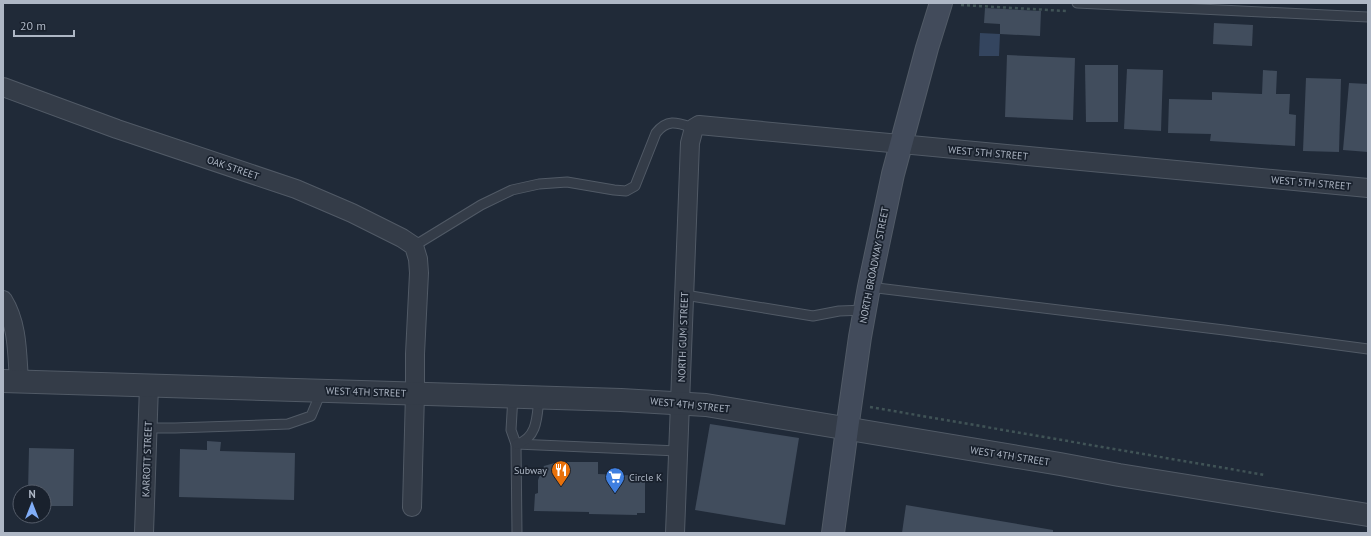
<svg xmlns="http://www.w3.org/2000/svg" width="1371" height="536" font-family="'PT Sans',sans-serif">
<rect width="100%" height="100%" fill="#202a38"/>
<path fill="#34455f" d="M980,33l20,1 -1,22h-20z"/>
<g fill="#414d5d">
<path d="M985,8l56,3 -1,25 -40,-2v-10l-16,-1z"/>
<path d="M1214,23l39,2 -1,21 -39,-2z"/>
<path d="M1007,55l68,3 -2,62 -68,-3z"/>
<path d="M1085,65h33v57h-32z"/>
<path d="M1127,69l36,1 -2,61 -37,-2z"/>
<path d="M1263,70l14,1 -1,23h14l-1,20 7,1 -1,31 -85,-5 1,-7 -43,-1 1,-34 43,1v-8l50,2z"/>
<path d="M1306,78l35,1 -2,73 -36,-1z"/>
<path d="M1349,83l19,1v68l-25,-2z"/>
<path d="M710,424l89,14 -14,87 -90,-15z"/>
<path d="M207,441l14,1 -1,9 75,2 -1,47 -115,-3 1,-48 27,1z"/>
<path d="M29,448l45,1 -1,57h-29v-14h-16z"/>
<path d="M558,462h40v12l47,2v37h-8v2l-48,-1v-2l-55,-1 1,-17 3,-1v-13l6,-14z"/>
<path d="M906,505l147,25v3h-151z"/>
</g>
<g fill="none" stroke-linecap="round" stroke-linejoin="round">
<g stroke="#515a66" stroke-width="11">
<g id="service">
<path d="M1077,3l291,14"/>
<path d="M414,246l67,-41 31,-15 27,-6 28,-2 47,8 12,1 9,-5 21,-53c12,-15 22,-10 38,-5"/>
<path d="M869,287l355,43 144,19"/>
<path d="M685,295l128,21 26,-5 26,-1"/>
<path d="M513,396l-2,34 5,14 1,89"/>
<path d="M148,428h27l113,-4 23,-8 10,-24"/>
<path d="M516,444l162,7"/>
<path d="M517,444c21,-6 20,-29 22,-46"/>
</g>
</g>
<g stroke="#515a66" stroke-width="20">
<g id="minor">
<path d="M3,87l114,42 179,60 56,24 50,25 12,8 4,13 1,14 -4,81v39l-3,114"/>
<path d="M3,300c15,24 14,54 16,81"/>
<path d="M144,533l5,-148"/>
<path d="M675,533l15,-390 4,-15 5,-3 669,63"/>
</g>
</g>
<g stroke="#515a66" stroke-width="24">
<path id="tertiary" d="M3,381l618,19 85,5 354,59 59,11 249,40"/>
</g>
<g stroke="#515a66" stroke-width="24">
<path id="secondary" d="M833,533l14,-104 13,-92 9,-50 24,-113 34,-126 14,-45"/>
</g>
<g stroke="#405356" stroke-width="2.5" stroke-dasharray="3 3" stroke-linecap="butt">
<path d="M961,5l105,6"/>
<path d="M870,407l395,68"/>
</g>
<use href="#service" stroke="#343c48" stroke-width="9"/>
<use href="#minor" stroke="#343c48" stroke-width="18"/>
<use href="#tertiary" stroke="#343c48" stroke-width="22"/>
<use href="#secondary" stroke="#424b5b" stroke-width="22"/>
</g>
<defs>
<g id="restaurant-pin" transform="scale(1)"><path d="M0 17L-7.5 6A9.5 9.5 0 1 1 7.5 6Z" fill="#e8710a" stroke="#19212d"/><path d="M-5-6h1v4h1v-4h1v4h1v-4h1v5L-1.5 .5V6h-2V.5L-5-1ZM5-6V6H3V1.5H1.5Q1.5-4 5-6Z" fill="#fff"/></g>
<g id="supermarket-pin" transform="scale(1)"><path d="M0 17L-7.5 6A9.5 9.5 0 1 1 7.5 6Z" fill="#3f7fe0" stroke="#19212d"/><path d="M-6-5.5h2.5l.6 2H6L4.5 2H-2.5L-4.4-4H-6ZM-1.5 3.2a1.3 1.3 0 1 0 .1 0ZM3 3.2a1.3 1.3 0 1 0 .1 0Z" fill="#fff"/></g>
</defs>
<g fill-rule="evenodd">
<use href="#restaurant-pin" x="561" y="470"/>
<use href="#supermarket-pin" x="615" y="477"/>
</g>
<g text-anchor="middle" dominant-baseline="central" stroke-width="3.5" stroke-linejoin="round" paint-order="stroke">
<g font-size="10" fill="#aeb7c5" stroke="#19212d">
<text transform="translate(988 153) rotate(5)">WEST 5TH STREET</text>
<text transform="translate(233 168) rotate(19)">OAK STREET</text>
<text transform="translate(1311 183) rotate(5)">WEST 5TH STREET</text>
<text transform="translate(874 265) rotate(-79)">NORTH BROADWAY STREET</text>
<text transform="translate(683 337) rotate(-88)">NORTH GUM STREET</text>
<text transform="translate(366 392) rotate(2)">WEST 4TH STREET</text>
<text transform="translate(690 405) rotate(6)">WEST 4TH STREET</text>
<text transform="translate(1010 456) rotate(9)">WEST 4TH STREET</text>
<text transform="translate(147 459) rotate(-88)">KARROTT STREET</text>
</g>
<g font-size="10" fill="#aeb7c5" stroke="#19212d" text-anchor="end">
<text x="547" y="470">Subway</text>
<text x="629" y="477" text-anchor="start">Circle K</text>
</g>
</g>
<rect width="1371" height="536" fill="none" stroke="#aeb7c5" stroke-width="8"/>
<g transform="translate(32 504)"><circle r="19" fill="#19212d" stroke="#555d6a"/>
<path d="M0-3L7 15L0 10L-7 15Z" fill="#81aef7"/>
<text y="-6" font-size="11" font-weight="bold" text-anchor="middle" fill="#aeb7c5">N</text>
</g>
<path d="M14 30v6h60v-6" fill="none" stroke="#aeb7c5" stroke-width="2"/>
<text x="20" y="30" font-size="12" fill="#aeb7c5" stroke="#19212d" stroke-width="3" paint-order="stroke">20 m</text>
</svg>
